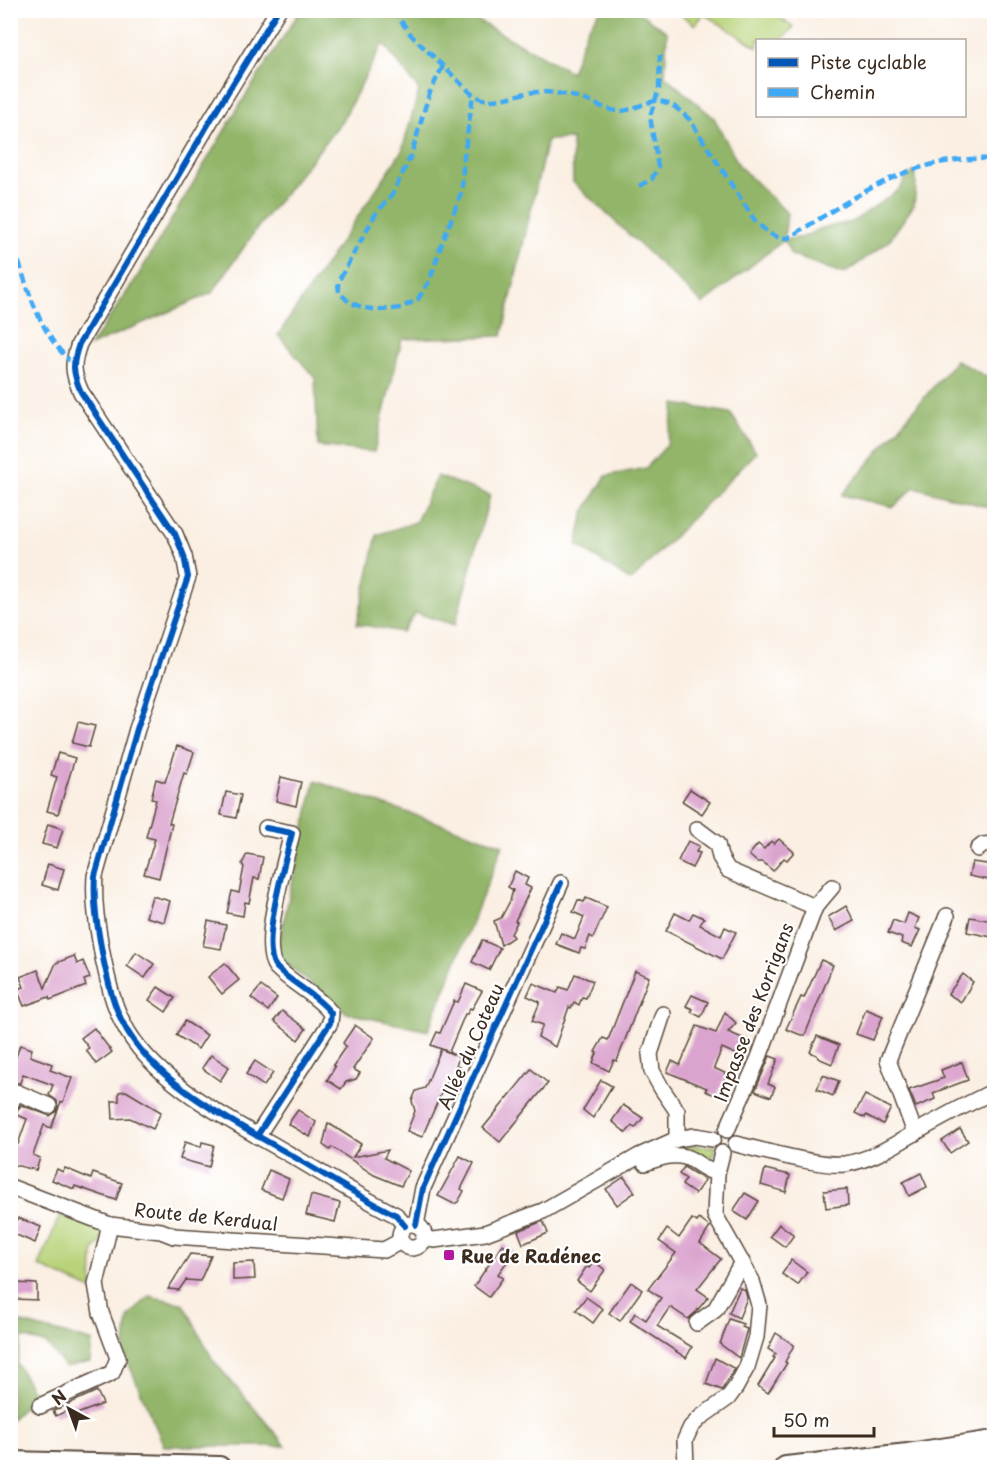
<svg xmlns="http://www.w3.org/2000/svg" width="1005" height="1478" font-family="'Playpen Sans',sans-serif">
<rect width="100%" height="100%" fill="#fff"/>
<filter id="ink" filterUnits="userSpaceOnUse"><feTurbulence type="fractalNoise" baseFrequency=".0167" numOctaves="2"/><feDisplacementMap in="SourceGraphic" scale="12" xChannelSelector="R" yChannelSelector="G"/><feConvolveMatrix kernelMatrix="1 2 1 2 8 2 1 2 1" color-interpolation-filters="sRGB"/></filter>
<filter id="wash" filterUnits="userSpaceOnUse"><feTurbulence type="fractalNoise" baseFrequency=".008" numOctaves="4" result="noise"/><feDisplacementMap in="SourceGraphic" scale="24" xChannelSelector="R" yChannelSelector="G"/><feGaussianBlur stdDeviation="1.35" result="paint"/><feColorMatrix in="noise" values="0 0 0 0 0 0 0 0 0 0 0 0 0 0 0 0 0 1.4 0 .05"/><feComposite in="paint" operator="in"/></filter>
<g filter="url(#wash)">
<rect width="100%" height="100%" fill="#faefe2"/>
<g fill="#b8d379" stroke="#7a7e4c" stroke-width="1.5">
<path d="M676,11h92l26,16 -13,13h-23l-1,7 -53,-33 -9,11z"/>
<path d="M696,1146h20l-3,10 -7,1 -9,-5 -16,-4z"/>
<path d="M60,1215l44,16 -3,10 -8,11 -1,38 -53,-24z"/>
</g>
<g fill="#92b569" stroke="#667044" stroke-width="1.5">
<path d="M300,11h160l111,61 16,-43 13,-18h37l30,21 -2,44 49,42 26,49 47,46 -3,27 19,-3 19,-9 30,-6 48,-33 7,-13 7,-4 2,13 -2,20 -26,37 -44,32 -53,-19 -7,-15 -81,64 -130,-122 -1,-43 -25,1 -45,196 -100,3 -28,113 -56,-6 -3,-68 -37,-43 124,-184 17,-61 -36,-47 -41,78 -84,106 -46,66 -122,53 46,-67 105,-176z"/>
<path d="M956,360l38,21v128l-80,-22 -20,20 -52,-12z"/>
<path d="M675,404l55,9 26,39 -125,129 -54,-36 7,-33 22,-36 40,-8 21,-23z"/>
<path d="M437,476l53,19 -35,130 -39,-12 -14,19 -45,-8 20,-89 39,-13z"/>
<path d="M315,781l188,64 -75,186 -81,-18 -71,-58z"/>
<path d="M149,1296l35,8 29,56 73,86h-122l-40,-93 4,-35z"/>
<path d="M11,1311l7,11 74,19 -2,21 -25,5 -18,-23 -25,-7 -5,26 18,33 -24,24z"/>
</g>
<g id="blocks">
<g fill="#dba4cf">
<path d="M78,722l17,4 -6,21 -17,-4z"/>
<path d="M177,746l17,6 -7,22 -3,-1 -15,50 3,1 -13,54 -15,-4 11,-35 -9,-2 10,-37 -5,-1 5,-20 9,3z"/>
<path d="M58,753l17,5 -17,56 -11,-3 10,-34 -6,-2z"/>
<path d="M281,777l20,5 -5,24 -20,-5z"/>
<path d="M690,789l20,13 -8,12 -20,-13z"/>
<path d="M226,792l15,3 -5,23 -15,-3z"/>
<path d="M48,824l15,5 -6,19 -15,-4z"/>
<path d="M779,839l15,13 -7,8 -3,-2 -11,13 -10,-9h-6l-8,-7 9,-11 6,5 7,-8 3,3z"/>
<path d="M688,841l11,5 -3,6 4,1 -8,15 -14,-7z"/>
<path d="M247,854l16,3 -4,22 -5,-1 -5,25 -4,-1 -2,14 -16,-3 5,-22 7,2 5,-26 -2,-3z"/>
<path d="M972,862l22,3v16l-25,-5z"/>
<path d="M48,864l16,5 -6,21 -16,-5z"/>
<path d="M515,871l13,7 -3,7 6,3 -16,33 2,1 -6,12 2,3 -12,8 -7,-24 7,-3 9,-17 3,-11 -5,-3z"/>
<path d="M152,896l18,5 -6,21 -18,-5z"/>
<path d="M586,898l21,9 -14,31 -3,-2 -5,13 -4,-1 -2,5 -23,-9 5,-11 14,6 9,-22 -11,-5 5,-12 6,2z"/>
<path d="M846,906l8,15 -18,10 -8,-14z"/>
<path d="M675,913l14,7 4,-7 11,5 -4,7 21,11 4,-9 11,5 -14,27 -56,-28z"/>
<path d="M908,913l11,5 -4,10 5,2 -8,17 -11,-4 1,-5 -14,-5 5,-13 11,4z"/>
<path d="M970,917l24,4 -2,16 -25,-5z"/>
<path d="M208,921l18,4 -5,24 -18,-3z"/>
<path d="M482,940l18,8 -11,22 -17,-8z"/>
<path d="M136,952l18,12 -9,14 -18,-12z"/>
<path d="M74,956l3,8 6,-3 7,17 -6,2 2,6 -36,14 -1,-3 -25,9 -7,-17 7,-2 -4,-10 18,-7 7,18 11,-25z"/>
<path d="M821,960l12,5 -28,70h-4l-15,-6 15,-32 3,1z"/>
<path d="M225,963l14,17 -17,14 -14,-17z"/>
<path d="M635,971l14,6 -32,84 -3,-1 -5,11 -16,-8 4,-10 -2,-1 8,-14 5,2z"/>
<path d="M575,974l18,7 -7,17 -4,-1 -3,8 -5,-3 -3,6 -2,-1 -14,40 -17,-10 5,-12 -11,-4 8,-19 -13,-6 6,-13 24,10 3,-6 8,3z"/>
<path d="M963,974l10,8 -12,20 -13,-8z"/>
<path d="M466,984l16,7 -10,18 -2,-1 -3,6h-2l-16,38 -18,-7 6,-13 3,1 14,-32 4,1z"/>
<path d="M261,986l16,12 -9,13 -17,-13z"/>
<path d="M158,987l17,11 -9,14 -17,-12z"/>
<path d="M692,995l16,7 -7,15 -10,-5 2,-3 -7,-3z"/>
<path d="M866,1009l17,7 -10,24 -17,-6z"/>
<path d="M282,1011l24,18 -8,11 -24,-19z"/>
<path d="M725,1012l11,11 -8,9 19,8 -7,16 -18,-8 -8,20 13,6 -10,22 -12,-5 2,-3 -40,-16 5,-11 8,4 17,-39 19,7z"/>
<path d="M185,1021l22,14 -9,14 -22,-14z"/>
<path d="M355,1025l19,13 -21,31 7,4 -4,6 -10,3 -5,7 -14,-9 8,-13 -2,-2 13,-19 -3,-3z"/>
<path d="M94,1028l18,24 -16,12 -10,-14 3,-2 -8,-10z"/>
<path d="M817,1036l22,9 -7,19 -14,-6 -1,-3 -7,-3z"/>
<path d="M20,1045l12,4 -2,7 22,8 -2,6 22,8 -9,24h-2l-3,7 -1,-8 -8,-6 4,-10 -30,-11 -3,9h-10v-20l3,-7 3,1z"/>
<path d="M441,1049l18,8 -3,9 3,1 -6,13 -5,-2 -26,59 -15,-6 8,-20 -3,-10 4,-10 9,-3z"/>
<path d="M211,1055l18,12 -9,14 -18,-13z"/>
<path d="M770,1056l8,3 -10,25 7,3 -4,10 -16,-6z"/>
<path d="M255,1061l18,12 -9,13 -18,-12z"/>
<path d="M962,1062l6,18 -35,13 2,6 -19,8 -7,-17 35,-12 -3,-8z"/>
<path d="M531,1069l17,14 -48,59 -17,-14z"/>
<path d="M823,1075l16,6 -6,15 -16,-7z"/>
<path d="M601,1080l11,6 -19,32 -10,-8z"/>
<path d="M126,1091l35,21 -8,17 -23,-11 -17,1 -1,-18h7v-9z"/>
<path d="M865,1095l26,13 -8,16 -17,-9 -1,3 -10,-5z"/>
<path d="M21,1105l29,11 8,-6 -7,18 -7,-3 -11,30 7,3 -4,12 -26,-6v-18l8,-2 9,-25 -12,-5z"/>
<path d="M623,1105l20,13 -8,10 -3,-2 -6,7 -14,-12z"/>
<path d="M298,1110l18,12 -6,15 -22,-13z"/>
<path d="M328,1123l33,21 -8,13 35,-7 -4,8 25,13 -8,15 -27,-11 -42,-28 -2,3 -7,-5z"/>
<path d="M960,1129l8,12 -18,12 -8,-12z"/>
<path d="M185,1142l16,5 1,-5 12,3 -5,22 -29,-8z"/>
<path d="M460,1156l14,7 -13,26 3,2 -6,11 -4,2 -16,-8z"/>
<path d="M684,1167l21,13 -10,14 -13,-9 4,-6 -7,-5z"/>
<path d="M65,1168l26,11 2,-6 29,10 -6,17 -41,-14 -1,3 -22,-9 5,-11 6,3z"/>
<path d="M765,1169l25,6 -4,17 -25,-7z"/>
<path d="M269,1170l20,9 -7,19 -21,-8z"/>
<path d="M921,1173l6,14 -18,9 -6,-14z"/>
<path d="M624,1177l11,15 -18,13 -11,-16z"/>
<path d="M847,1189l1,16 -22,3 -2,-17z"/>
<path d="M745,1193l14,8 -12,19 -14,-9z"/>
<path d="M311,1195l29,8 -5,19 -29,-7z"/>
<path d="M18,1218l23,9 -6,16 -23,-10z"/>
<path d="M692,1219l5,3 2,-3 11,8 -10,16 21,16 -24,30 11,8 -12,15 -8,7 -18,-12 -13,19 35,21 -6,11 -56,-37 5,-8 11,7 15,-22 -13,-9 28,-36 -17,-12 8,-12 12,9z"/>
<path d="M543,1221l5,12 -25,11 -5,-13z"/>
<path d="M779,1224l15,11 -9,12 -15,-11z"/>
<path d="M503,1244l11,8 -16,22 5,4 -14,19 -15,-11z"/>
<path d="M190,1254l21,2 -11,25 -14,-1 -7,10 -11,-1z"/>
<path d="M791,1260l16,12 -9,13 -16,-11z"/>
<path d="M594,1261l11,9 -15,21 -13,-10 10,-15 2,2z"/>
<path d="M254,1262l1,17 -22,1v-17z"/>
<path d="M631,1282l11,8 -22,31 -11,-8z"/>
<path d="M15,1283l22,1v16l-22,-1z"/>
<path d="M740,1288l5,2 2,8 -8,20 -10,-5z"/>
<path d="M586,1297l17,12 -10,14 -17,-13z"/>
<path d="M729,1319l14,5 -1,3 5,2 -8,29 -19,-14z"/>
<path d="M776,1333l18,12 -9,17 2,1 -19,30 -10,-7 17,-28 -2,-1 3,-3 -8,-5z"/>
<path d="M715,1358l20,11 -13,21 -16,-6z"/>
<path d="M97,1391l6,13 -34,13 -3,-6 -10,5 -3,-5z"/>
</g>
</g>
</g>
<g filter="url(#ink)">
<use href="#blocks" fill-opacity="0" stroke="#58483b" stroke-width="1.5"/>
<g fill="none" stroke-linecap="round" stroke-linejoin="round">
<g stroke="#58483b" stroke-width="18">
<g id="minor">
<path d="M278,10l-66,108 -133,226c-7,20 -7,28 2,48l94,142 9,22 4,21 -51,152 -42,147c-2,29 3,54 8,82 5,22 9,44 20,65 28,56 101,94 154,124 40,23 79,48 119,68l9,11"/>
<path d="M697,829l20,15 3,13 8,13 87,37"/>
<path d="M978,849l5,-4 11,-1"/>
<path d="M663,1014l-13,40 2,17 10,18 15,22v28"/>
<path d="M10,1105l6,-13 33,14"/>
<path d="M727,1130l31,-70 57,-153 17,-20"/>
<path d="M915,1133l-27,-73 59,-144"/>
<path d="M257,1136l73,-113 1,-10c-15,-19 -37,-28 -54,-45 -19,-18 9,-109 15,-135l-26,-5"/>
<path d="M736,1144c25,6 85,23 109,20 30,-5 54,-22 80,-37 23,-13 46,-25 69,-36"/>
<path d="M645,1163c14,-5 32,-12 47,-3 9,5 14,11 25,13"/>
<path d="M10,1187l100,38 51,6 13,5 210,14 17,-9"/>
<circle cx="412" cy="1236" r="12"/>
<path d="M416,1225l7,-37 138,-305"/>
<path d="M424,1238l10,2 51,-7 58,-22 96,-55 38,-17 18,-3 18,3"/>
<path d="M697,1323l18,-13 27,-48"/>
<path d="M40,1406l72,-33 6,-15 -17,-45 -5,-29 14,-59"/>
<path d="M686,1468l-1,-28 6,-13 10,-10 27,-19 8,-11 11,-20 9,-30 3,-32 -7,-24 -37,-66 2,-42 5,-20"/>
</g>
</g>
<g stroke="#58483b" stroke-width="26">
<g id="highway">
<path d="M10,1463l209,5"/>
<path d="M786,1468l122,-13 86,-13"/>
<path d="M957,1468l37,-7"/>
</g>
</g>
<use href="#minor" stroke="#fff" stroke-width="15"/>
<use href="#highway" stroke="#fff" stroke-width="22"/>
<g stroke="#3fa9f5" stroke-width="4.5" stroke-dasharray="9 4.5" stroke-linecap="butt">
<path d="M393,10l19,26 61,59c23,13 43,-4 67,-3 15,0 31,3 45,8 12,4 22,11 35,11 15,0 30,-14 44,-9 11,3 18,11 26,18l65,101c11,10 18,18 33,17 70,-42 120,-83 206,-79"/>
<path d="M443,66l-14,28 -18,62 -19,39 -17,20 -37,67 1,10 10,10 15,6 17,2 20,-2 17,-9 12,-19 11,-34 21,-55 1,-28 10,-68"/>
<path d="M639,186l13,-7 6,-12 -8,-51 9,-27 1,-34"/>
<path d="M10,236c16,43 26,97 63,127"/>
</g>
<g stroke="#fff" stroke-width="10">
<g id="cycleway">
<path d="M278,10l-66,108 -133,226c-7,20 -7,28 2,48l94,142 9,22 4,21 -51,152 -42,147c-2,29 3,54 8,82 5,22 9,44 20,65 28,56 101,94 154,124 40,23 79,48 119,68l9,11"/>
<path d="M257,1136l73,-113 1,-10c-15,-19 -37,-28 -54,-45 -19,-18 9,-109 15,-135l-26,-5"/>
<path d="M416,1225l7,-37 138,-305"/>
</g>
</g>
<use href="#cycleway" stroke="#0057b8" stroke-width="6"/>
</g>
</g>
<rect fill="#b5179e" stroke="#fff" stroke-width="2" x="443" y="1249" width="12" height="12" rx="3"/>
<g text-anchor="middle" dominant-baseline="central" stroke-width="4.5" stroke-linejoin="round" paint-order="stroke">
<g font-size="18" fill="#3b2a1e" stroke="#fff">
<text transform="translate(753 1012) rotate(-69)">Impasse des Korrigans</text>
<text transform="translate(470 1046) rotate(-66)">Allée du Coteau</text>
<text transform="translate(206 1216) rotate(6)">Route de Kerdual</text>
</g>
<g font-size="18" font-weight="bold" fill="#3b2a1e" stroke="#fff" text-anchor="start">
<text x="461" y="1255">Rue de Radénec</text>
</g>
</g>
<rect width="1005" height="1478" fill="none" stroke="#fff" stroke-width="36"/>
<rect x="756" y="39" width="210" height="78" fill="#ffffff" stroke="#b1aaa5" stroke-width="1.5"/>
<rect x="768" y="58" width="30" height="9" fill="#0057b8" stroke="#b1aaa5" stroke-width="1.5"/>
<text x="810" y="69" font-size="18" fill="#3b2a1e">Piste cyclable</text>
<rect x="768" y="88" width="30" height="9" fill="#3fa9f5" stroke="#b1aaa5" stroke-width="1.5"/>
<text x="810" y="99" font-size="18" fill="#3b2a1e">Chemin</text>
<g transform="translate(69 1409) rotate(319)" stroke="#ffffff" stroke-width="4.5" paint-order="stroke">
<path d="M0-4.5L10 22L0 15L-10 22Z" fill="#3b2a1e"/>
<text y="-9" font-size="16" font-weight="bold" text-anchor="middle" fill="#3b2a1e">N</text>
</g>
<path d="M774 1427v9h100v-9" fill="none" stroke="#3b2a1e" stroke-width="3"/>
<text x="783" y="1427" font-size="18" fill="#3b2a1e" stroke="#ffffff" stroke-width="4.5" paint-order="stroke">50 m</text>
</svg>
